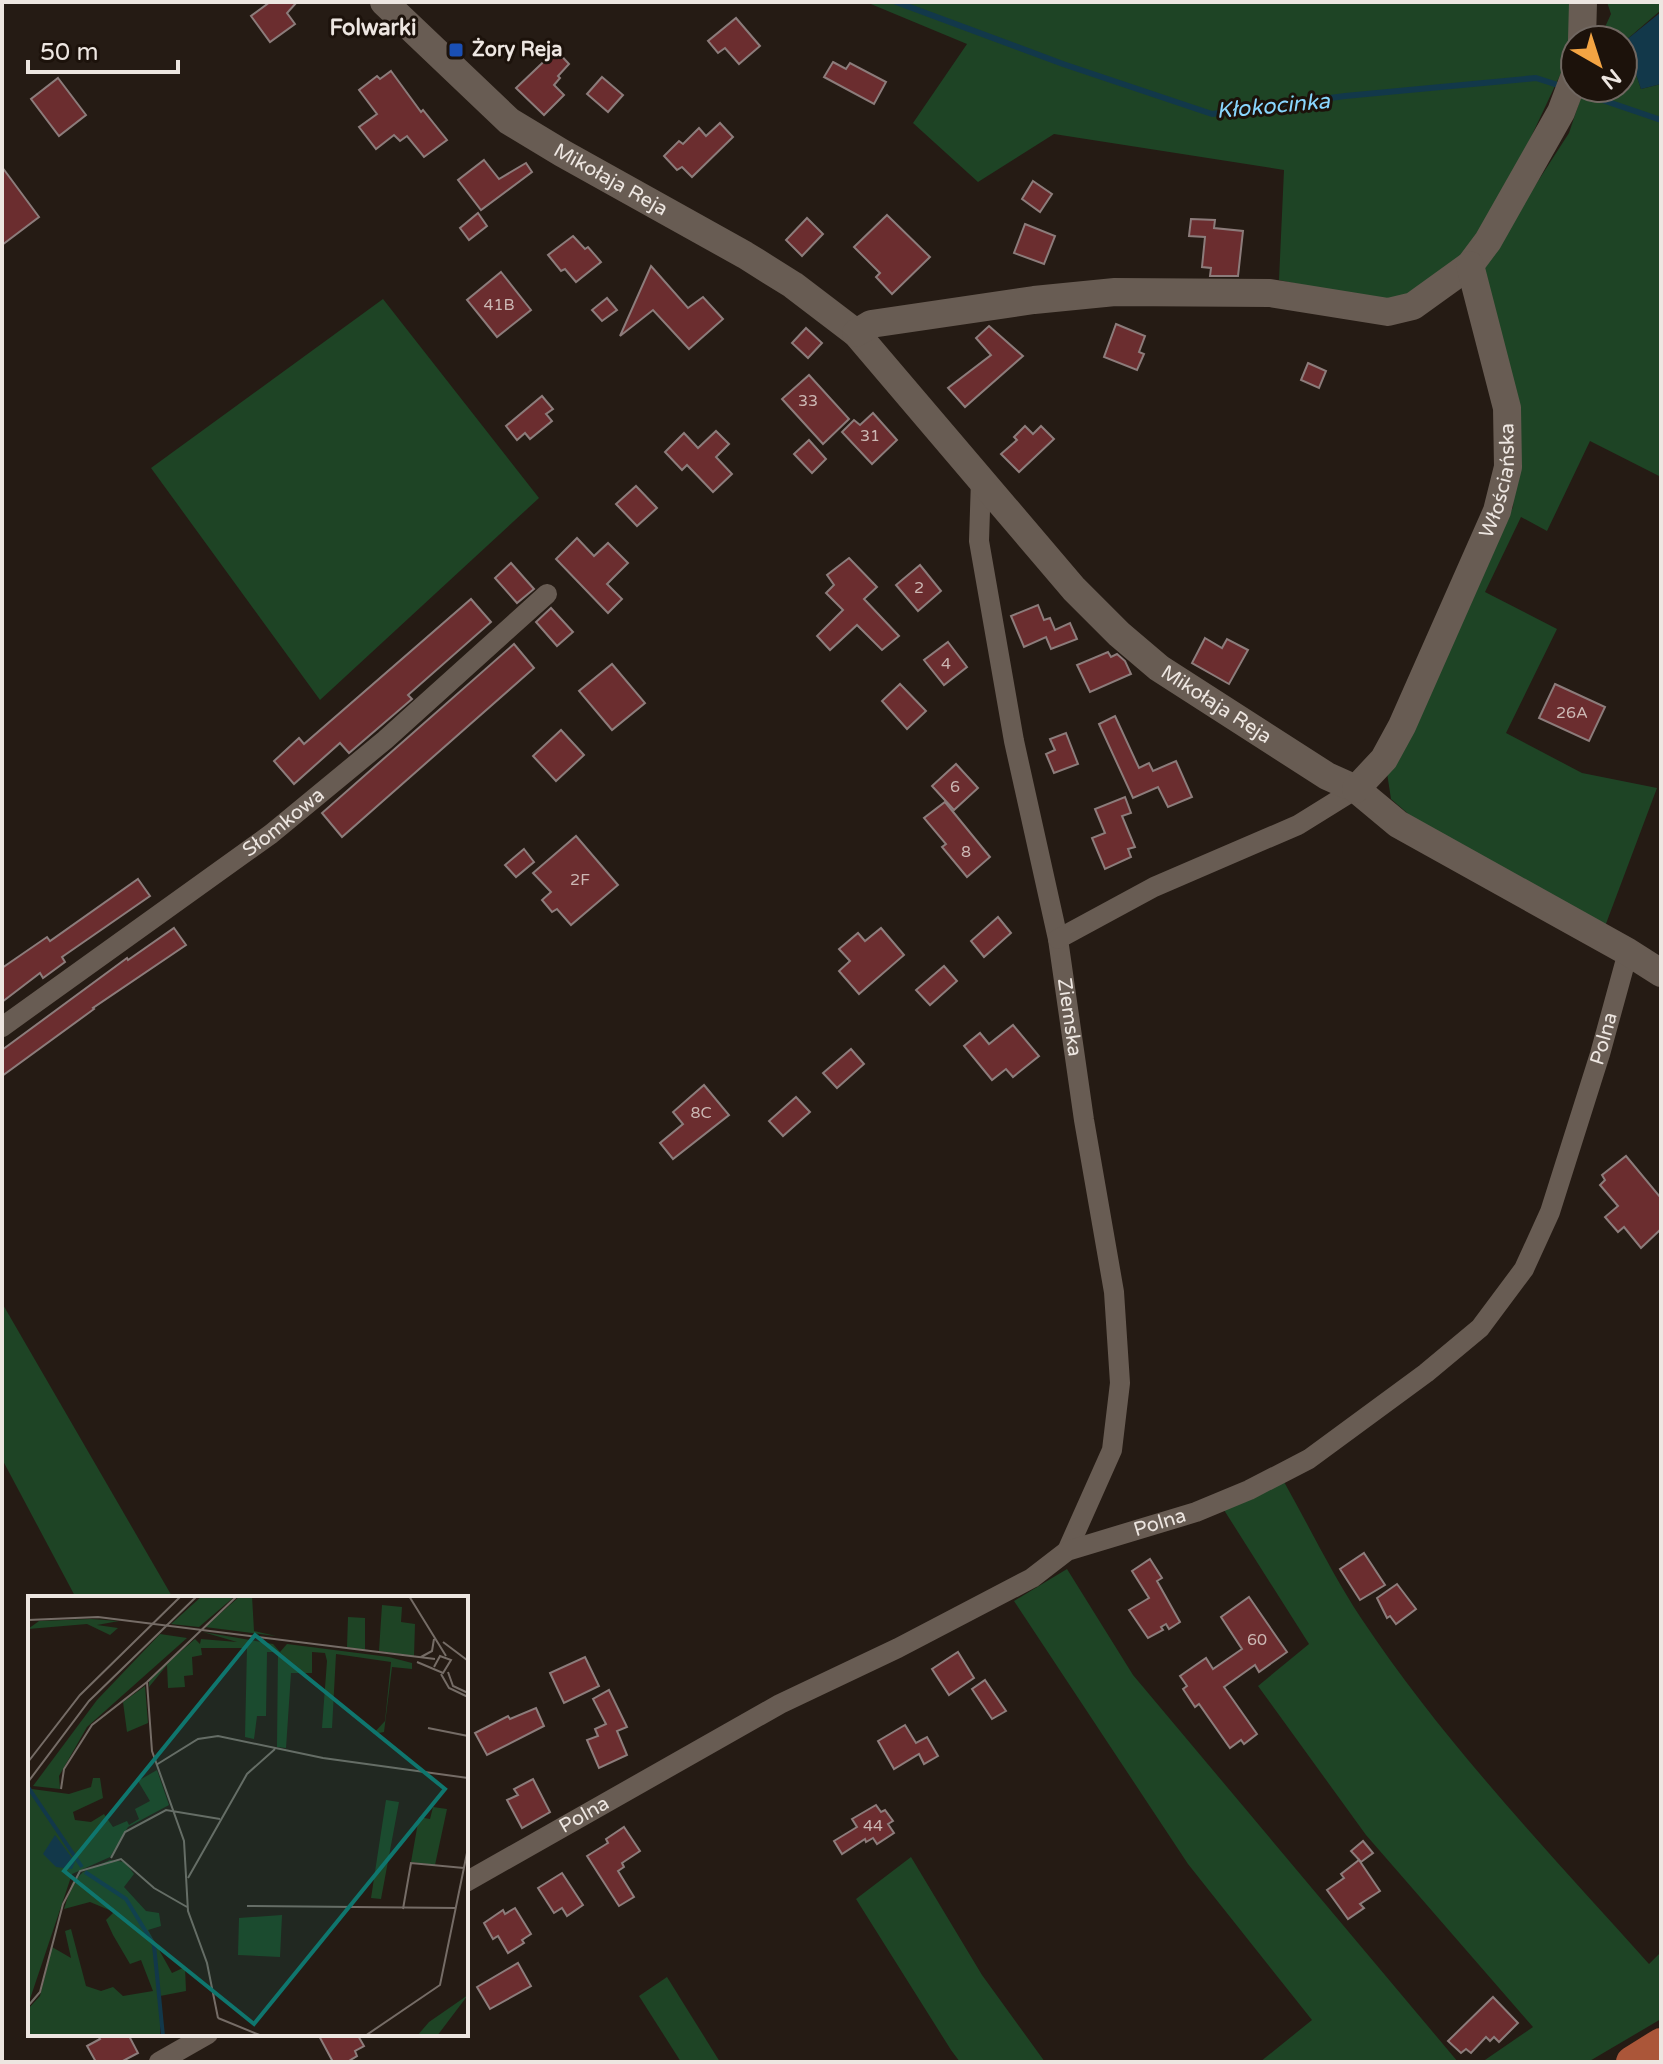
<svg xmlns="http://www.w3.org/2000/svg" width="1663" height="2064" font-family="'Varela Round',sans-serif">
<rect width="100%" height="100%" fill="#251b14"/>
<g fill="#1e4425">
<path d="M866,2h704l1,28 -10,43 -37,79 -55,100 -67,46 -22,4 -101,-22 5,-110 -230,-36 -76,48 -65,-59 54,-79z"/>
<path d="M1607,2h54v8l-36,31 16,48 20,-5v393l-71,-36 -43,90 -26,-14 -36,75 72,37 -51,104 76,40 75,15 -53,141 -184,-105 -29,-25 -4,-26 126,-266 6,-85 -39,-151 89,-138 15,-45h39v-48h-24l12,-26z"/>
<path d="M383,299l156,199 -219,202 -169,-232z"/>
<path d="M2,1303l171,295h-97l-74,-139z"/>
<path d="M1283,1480c26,46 49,94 78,138 83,125 188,234 288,346l12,-12v67l-73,43h-106l51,-35 -167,-192 -108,-149 51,-42 -85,-134z"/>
<path d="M1067,1569l66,106 325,387h-198l52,-42 -124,-156 -174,-263z"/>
<path d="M911,1857l71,118 63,87h-85l-9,-12 -95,-151z"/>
<path d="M667,1977l53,85h-39l-42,-66z"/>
</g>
<path fill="#12384a" d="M1661,12v72l-20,5 -16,-48z"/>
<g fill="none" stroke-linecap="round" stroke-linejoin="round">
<g stroke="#12384a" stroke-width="6">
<path d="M896,2l167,62 149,50 133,-18 191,-18 25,8"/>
<path d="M1576,91l85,29"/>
</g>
</g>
<g fill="#6b2d2f" stroke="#8c7c7b" stroke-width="2">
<path d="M270,2h27l-10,11 8,11 -25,18 -19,-26z"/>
<path d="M736,18l24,28 -21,18 -14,-16 -7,5 -10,-12z"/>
<path d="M556,50l13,14 -11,12 2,2 -6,7 10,10 -20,20 -28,-27z"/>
<path d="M833,62l13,7 4,-6 36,19 -12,22 -50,-27z"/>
<path d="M391,71l30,41 2,-2 24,30 -23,17 -17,-21 -7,5 -6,-6 -18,14 -17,-22 18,-13 -18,-24 18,-14 3,3z"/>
<path d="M602,77l21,18 -15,17 -21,-18z"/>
<path d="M58,78l28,37 -27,21 -28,-37z"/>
<path d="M720,123l13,14 -41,40 -10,-10 -5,3 -13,-14 15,-15 4,3 16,-16 7,8z"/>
<path d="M484,160l15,19 27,-16 6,9 -51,38 -23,-30z"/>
<path d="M2,167l37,50 -37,28z"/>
<path d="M1033,181l19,13 -12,18 -18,-13z"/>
<path d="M478,213l9,13 -18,14 -9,-12z"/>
<path d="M887,215l43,42 -38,37 -16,-17 4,-4 -26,-26z"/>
<path d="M807,218l16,16 -21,22 -16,-16z"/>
<path d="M1191,219l24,1 -1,8 29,3 -5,45h-28l1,-8 -9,-1 3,-30 -16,-1z"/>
<path d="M1025,224l30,12 -11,28 -30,-11z"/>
<path d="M573,236l12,13 3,-2 13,15 -25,20 -11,-13 -4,2 -13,-16z"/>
<path d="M651,266l37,42 15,-11 20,22 -34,30 -36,-39 -33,26z"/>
<path d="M501,272l30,38 -34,27 -30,-37z"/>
<path d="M607,298l10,12 -15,11 -10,-11z"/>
<path d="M1116,324l29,12 -6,16 5,2 -7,16 -33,-13z"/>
<path d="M989,326l34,30 -58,51 -17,-19 43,-33 -15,-17z"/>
<path d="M806,328l16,15 -14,15 -16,-15z"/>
<path d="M1308,363l18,8 -7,17 -18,-8z"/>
<path d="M809,375l40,44 -26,25 -41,-45z"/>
<path d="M542,396l11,13 -7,5 6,7 -22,18 -5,-6 -8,7 -11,-14z"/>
<path d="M873,413l24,27 -25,24 -30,-32 12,-12 6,5z"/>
<path d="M1025,426l8,8 8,-8 13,13 -35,33 -18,-18 16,-14 -3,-3z"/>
<path d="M716,431l13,13 -13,13 16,17 -19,18 -26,-27 -5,5 -17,-18 19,-19 14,15z"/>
<path d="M809,440l17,19 -14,14 -18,-19z"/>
<path d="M636,486l21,22 -20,18 -21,-22z"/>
<path d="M577,538l17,18 14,-13 20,20 -21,21 15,15 -14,14 -52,-54z"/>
<path d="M849,558l28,29 -13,12 35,37 -17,14 -25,-25 -27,25 -13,-14 26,-26 -17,-17 8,-8 -7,-10z"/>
<path d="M511,563l23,26 -17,14 -22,-25z"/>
<path d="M920,565l21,26 -23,20 -22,-26z"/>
<path d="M471,599l20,23 -83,73 4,4 -63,54 -9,-10 -46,41 -20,-23 25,-23 5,6z"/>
<path d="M1038,605l6,15 6,-2 5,12 15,-7 7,16 -26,10 -5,-12 -22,10 -13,-31z"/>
<path d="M551,608l22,24 -16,14 -21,-24z"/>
<path d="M1205,638l17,10 5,-9 21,11 -19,34 -37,-21z"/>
<path d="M948,642l19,25 -23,18 -20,-25z"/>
<path d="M514,644l20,24 -192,169 -20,-24z"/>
<path d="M1108,652l3,5 6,-3 8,7 6,13 -41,18 -13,-27z"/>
<path d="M612,664l33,39 -33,27 -33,-39z"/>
<path d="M900,684l26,27 -19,18 -25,-28z"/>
<path d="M1555,684l50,23 -16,34 -50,-23z"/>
<path d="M1115,716l24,52 10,-5 4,8 23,-10 16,36 -24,10 -10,-20 -25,11 -34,-74z"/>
<path d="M561,730l23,25 -28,26 -23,-25z"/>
<path d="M1066,733l12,31 -24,9 -8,-19 9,-4 -5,-11z"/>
<path d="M956,764l22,24 -24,22 -22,-24z"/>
<path d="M1125,797l6,16 -9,3 13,31 -7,2 3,8 -26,12 -13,-31 13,-5 -10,-24z"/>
<path d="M945,802l45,55 -23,20 -25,-30 4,-3 -22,-26z"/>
<path d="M576,836l42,49 -47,40 -14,-16 -5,3 -10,-12 9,-8 -18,-19z"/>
<path d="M524,849l10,13 -18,15 -11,-12z"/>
<path d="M138,879l12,17 -88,61 3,5 -22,16 -3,-5 -38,29v-34l45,-31 3,4z"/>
<path d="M998,917l13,16 -27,24 -13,-16z"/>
<path d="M174,928l12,17 -93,63 1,1 -92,67v-26l125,-92 1,2z"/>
<path d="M881,928l23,27 -45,39 -20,-23 11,-10 -11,-12 19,-16 7,8z"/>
<path d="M944,966l13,15 -27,24 -14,-15z"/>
<path d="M1013,1025l26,31 -26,21 -7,-8 -14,11 -28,-34 16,-13 9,11z"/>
<path d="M851,1049l13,15 -27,24 -14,-15z"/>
<path d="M704,1085l25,30 -56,44 -13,-16 23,-19 -10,-12z"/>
<path d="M796,1097l14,15 -27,24 -14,-15z"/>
<path d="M1626,1156l35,42v31l-20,19 -17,-21 -6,5 -13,-15 13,-11 -18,-21 5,-5 -3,-5z"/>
<path d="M1364,1553l21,32 -25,15 -20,-31z"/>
<path d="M1150,1559l12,19 -5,3 23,41 -11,7 -3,-5 -5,3 2,3 -15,8 -19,-28 20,-12 -17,-27z"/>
<path d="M1397,1584l19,25 -20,15 -6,-8 -3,2 -10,-20z"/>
<path d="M1249,1597l38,55 -28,20 -4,-7 -31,22 33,47 -13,10 -3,-4 -11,8 -31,-44 -4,3 -12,-18 4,-3 -7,-10 26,-18 7,11 29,-20 -21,-32z"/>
<path d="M958,1652l16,26 -25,17 -17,-26z"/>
<path d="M585,1657l14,29 -35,17 -14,-30z"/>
<path d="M985,1680l21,31 -14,8 -20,-30z"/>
<path d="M609,1690l18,37 -10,4 10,24 -28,13 -12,-28 11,-4 -3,-7 11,-5 -13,-25z"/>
<path d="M536,1708l8,18 -57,29 -12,-22 33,-17 2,3z"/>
<path d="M905,1725l11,18 11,-6 11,19 -14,8 -5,-10 -25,15 -16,-28z"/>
<path d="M533,1779l17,33 -28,16 -15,-28 11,-5 -4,-6z"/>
<path d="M876,1805l5,7 4,-2 8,11 -5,3 6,9 -17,11 -4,-6 -7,4 -1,-3 -23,15 -8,-13 23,-14 -5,-8z"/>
<path d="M624,1827l16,24 -18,12 2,4 -6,4 16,26 -15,9 -32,-50 21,-13 -2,-4z"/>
<path d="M1363,1841l10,12 -12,9 -10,-11z"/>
<path d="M1359,1860l21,31 -20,13 4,4 -16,11 -21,-29 17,-12 -3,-4z"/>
<path d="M562,1873l21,32 -16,11 -5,-8 -8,5 -16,-25z"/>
<path d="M515,1908l16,26 -9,6 2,3 -16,10 -10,-17 -5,3 -9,-16 19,-13 2,4z"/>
<path d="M518,1963l13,23 -41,23 -13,-22z"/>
<path d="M1493,1997l25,26 -19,19 -5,-5 -4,4 -4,-4 -15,16 -5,-4 -5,4 -13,-12z"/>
<path d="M97,2034h31l10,19 -17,9h-25l-9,-16 13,-7z"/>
<path d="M318,2034h39l7,12 -9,5 2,5 -10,6h-14z"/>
</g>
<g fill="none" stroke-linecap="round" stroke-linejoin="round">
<g stroke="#685c53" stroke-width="20">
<path id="s1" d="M981,480l-2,61 35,200 44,198 26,181 30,172 6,91 -8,67 -45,101"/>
<path d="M1058,939l96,-52 144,-62 58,-36"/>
<path id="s2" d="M2,1027l269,-193 114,-94 162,-146"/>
<path id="s3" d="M466,1882l314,-178 118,-56 134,-70 35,-27 129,-39 53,-22 60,-31 117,-86 54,-45 44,-59 26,-57 50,-158 28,-102"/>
<path d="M159,2062l49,-28"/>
</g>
<g stroke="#685c53" stroke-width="28">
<path id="s4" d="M384,2l125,119 53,32 183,102 48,30 63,48 218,256 45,45 40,34 168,108 29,13 42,35 230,128 33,21"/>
<path d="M1582,40l1,-38"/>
<path d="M856,333l15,-9 163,-24 81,-8 155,1 118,19 25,-6 57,-41 18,-24 73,-129 14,-37"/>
<path id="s5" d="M1356,789l28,-30 18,-33 95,-215 11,-44 -1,-59 -37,-143"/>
</g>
<path stroke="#ab5639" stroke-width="32" d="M1632,2062l29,-18"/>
</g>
<rect fill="#1a4fb4" stroke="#1c120b" stroke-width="3" x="448" y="42" width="16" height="16" rx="4"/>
<g text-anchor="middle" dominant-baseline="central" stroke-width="6" stroke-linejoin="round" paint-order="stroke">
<g font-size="16" fill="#ccb8b4">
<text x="499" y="305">41B</text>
<text x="808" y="401">33</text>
<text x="870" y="436">31</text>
<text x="919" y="588">2</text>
<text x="946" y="664">4</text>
<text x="1572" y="713">26A</text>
<text x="955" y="787">6</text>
<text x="966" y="852">8</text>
<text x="580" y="880">2F</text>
<text x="701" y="1113">8C</text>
<text x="1257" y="1640">60</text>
<text x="873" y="1826">44</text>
</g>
<g font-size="20" font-weight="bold" fill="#ede6e1" stroke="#1c120b" text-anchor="start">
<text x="472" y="50">Żory Reja</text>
</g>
<g font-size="20" fill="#ede6e1" stroke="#1c120b">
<text stroke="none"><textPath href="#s4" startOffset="290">Mikołaja Reja</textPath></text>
<text stroke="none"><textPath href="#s5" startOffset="344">Włościańska</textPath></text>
<text stroke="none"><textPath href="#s4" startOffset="1100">Mikołaja Reja</textPath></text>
<text stroke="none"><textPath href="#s2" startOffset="348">Słomkowa</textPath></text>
<text stroke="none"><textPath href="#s1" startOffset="546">Ziemska</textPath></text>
<text stroke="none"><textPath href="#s3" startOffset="1480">Polna</textPath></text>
<text stroke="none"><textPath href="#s3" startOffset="784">Polna</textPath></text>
<text stroke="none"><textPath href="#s3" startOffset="136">Polna</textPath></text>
</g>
<g font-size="22" font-weight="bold" fill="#ede6e1" stroke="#1c120b">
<text x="373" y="28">Folwarki</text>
</g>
<g font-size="22" font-style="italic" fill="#89d6fe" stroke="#1c120b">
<text transform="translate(1273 106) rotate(-5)">Kłokocinka</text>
</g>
</g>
<g transform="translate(28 1596)">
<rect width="440" height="440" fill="#251b14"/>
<path d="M174,0l32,1 -35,30 -28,-3zM212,0h12l2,35 22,5 -71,-9zM354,9l20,2 -1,15 14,2 -1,32 -35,-5zM320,21l17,1v32l-18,-3zM63,23l28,2 -22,4 21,3 -8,7 -23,-11 -59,5 11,-8zM175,36l70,12 7,8 7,-8 102,13 23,6v6l-20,-2 -8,65 -11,2 12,-13 6,-59 -55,-8 -4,74h-10l5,-67 -2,-8 -13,-1v21h-21l-5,75 -9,-1 1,-95h-11l-1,64h-9l-3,23 -9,-2 2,-89h-46l1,7 -10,2 1,18 -9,1 1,11 -17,1 -1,-23 -18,22v-8l46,-40 5,5 1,-5 36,3zM132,38l27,4 -100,89 -28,49 1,13 -27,-3 64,-86zM117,90l3,37 -21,9 -4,-30zM129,174l12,35 -41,22 -18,30 -38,17 -44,131v-212l4,-4 37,5 22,-7 2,-9h7l3,20 -30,14 2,8 16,2 13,-8 9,13 14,-6 2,4 10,-6 -4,-10 15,-8 -12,-20zM358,204l13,2 -18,97 -10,-1zM405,211l14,2 -12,56 -24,-3 8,-45 11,2zM82,264l15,2 9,12 -10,13 22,24 13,2 2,13 -13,4 24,43 13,-6 1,24 -26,5v38l-132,2v-27l12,-13 12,-49 19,11 -6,-27 6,-2 15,57 15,5 12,-4 10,9 30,-5 -12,-31 -11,4 -17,-29 -7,-15 8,-8 -24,-10 -26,7 8,-26 11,-11zM254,319l-2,42 -42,-2 1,-37zM440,399l-31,41h-20l12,-14z" fill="#1e4425"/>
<path d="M27,239l20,27 -3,7 -16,-2 -13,-13z" fill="#12384a"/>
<path fill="none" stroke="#12384a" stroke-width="4" d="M0,191l54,80M57,276l41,27 28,46 9,91"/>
<path fill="none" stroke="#756c66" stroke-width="2" d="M381,0l37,60M0,24l70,-3 337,42M415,46l24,18M393,61l11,-6 2,-12M389,66l26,11 8,-13 -11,-4 -6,11M420,76l5,14 15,7M413,78l8,14 19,9M119,86l5,69 32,90 4,70 19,52 11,55M400,132l40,8M0,166l52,-67 101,-99M128,169l42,-26 20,-3 105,22 145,20M0,186l61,-81 108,-105M33,193l3,-20 28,-44 55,-43 90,-86M83,262l14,-26 41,-22 54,9M160,282l59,-104 28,-25M219,310l209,2M375,313l8,-46 53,5M0,410l12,-14 23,-88 17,-33 41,-12 33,29 33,19M190,422l44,18M337,440l75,-51 28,-137"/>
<path fill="#0f766e" fill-opacity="0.15" stroke="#0f766e" stroke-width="4" d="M227,39l190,154 -191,235 -190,-153z"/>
<rect width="440" height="440" fill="none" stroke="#ede6e1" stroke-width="4"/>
</g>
<rect width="1663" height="2064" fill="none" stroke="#ede6e1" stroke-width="8"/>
<g transform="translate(1599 64) rotate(141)"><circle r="38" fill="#1c120b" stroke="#706761" stroke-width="2"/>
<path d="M0-6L14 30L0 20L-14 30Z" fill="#f3a443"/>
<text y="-12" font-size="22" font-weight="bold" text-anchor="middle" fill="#ede6e1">N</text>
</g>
<path d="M28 60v12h150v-12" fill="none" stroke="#ede6e1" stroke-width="4"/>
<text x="40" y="60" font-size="24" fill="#ede6e1" stroke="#1c120b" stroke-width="6" paint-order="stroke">50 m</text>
</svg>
